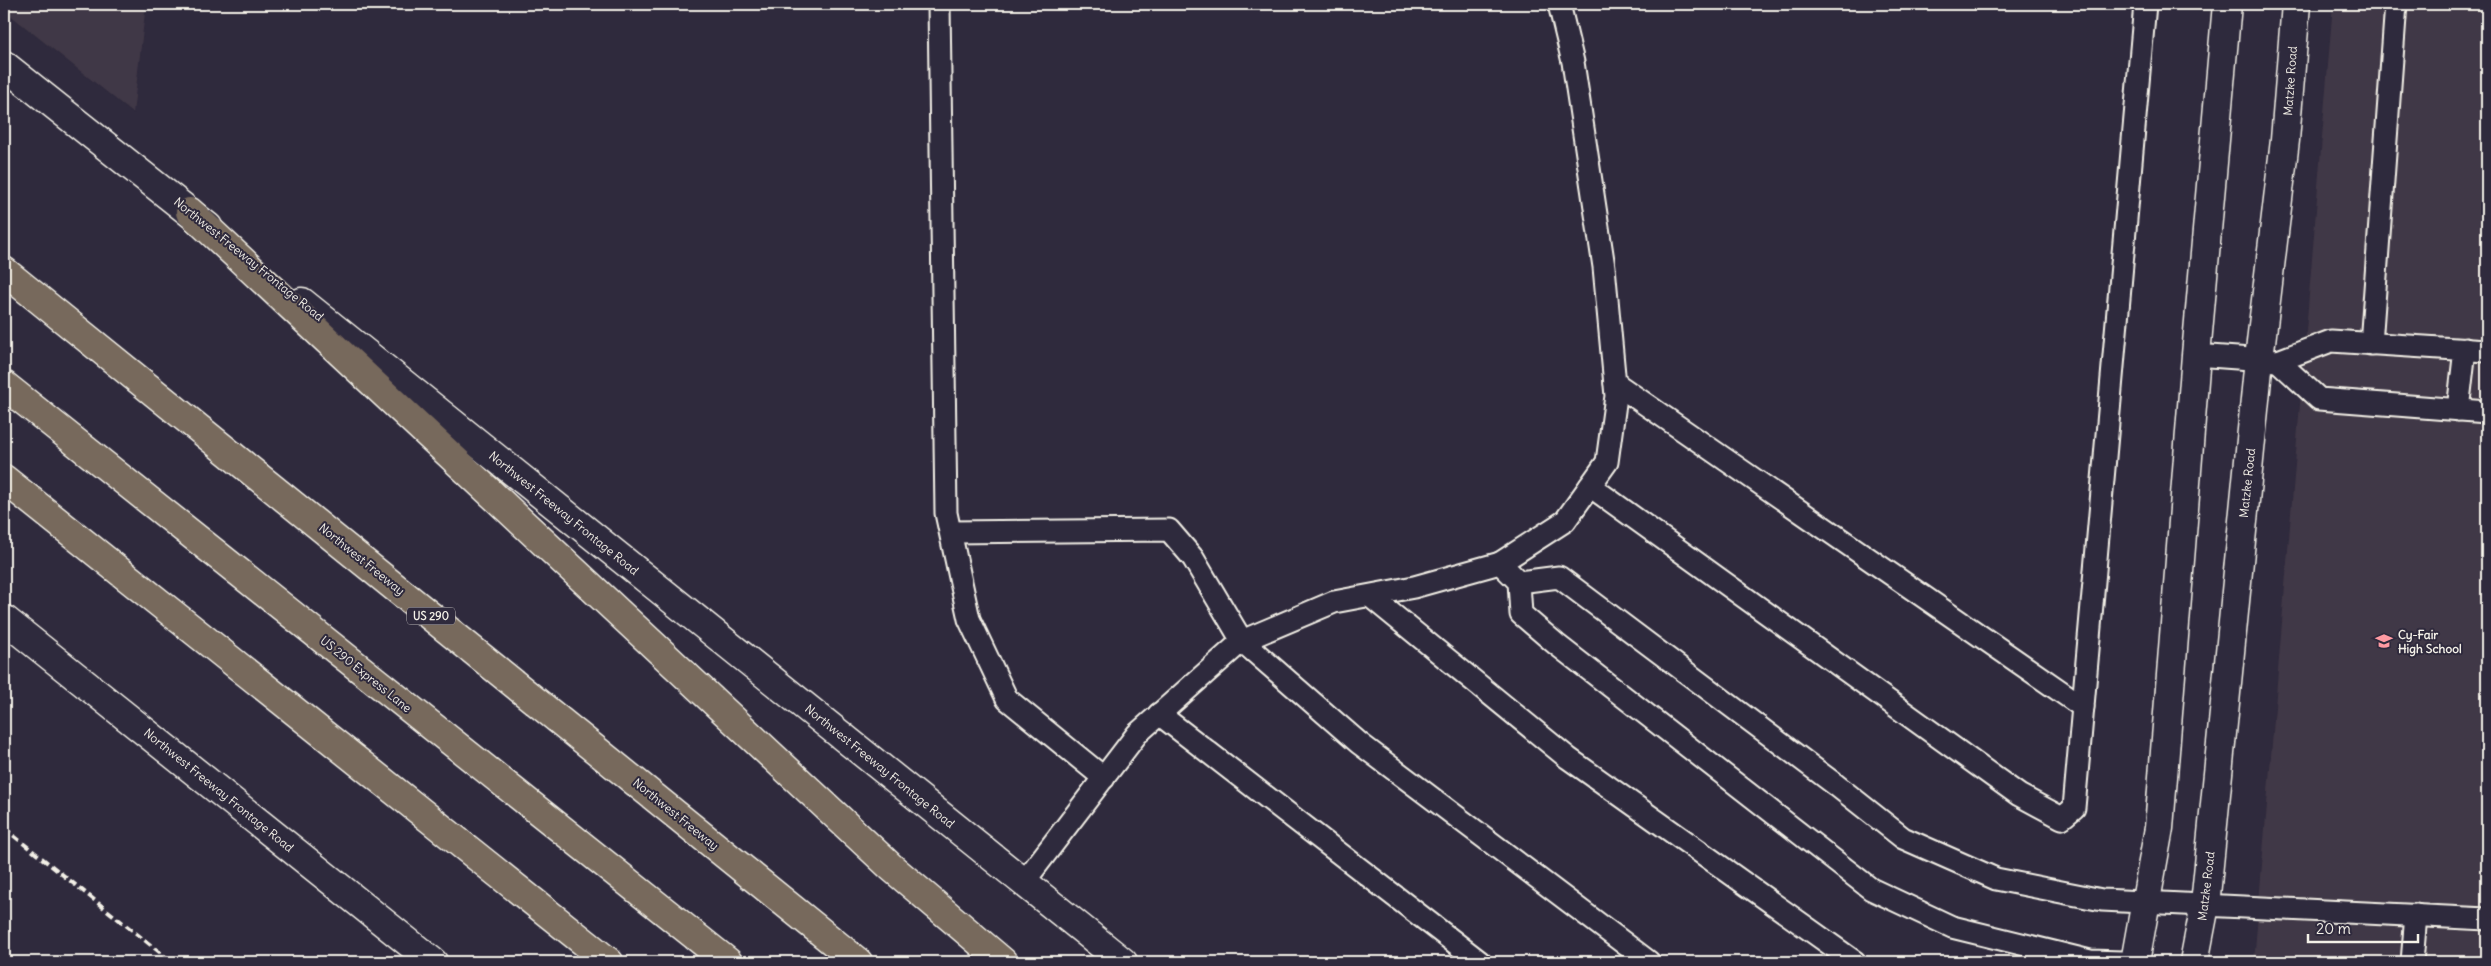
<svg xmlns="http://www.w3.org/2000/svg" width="2491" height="966" font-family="Delius,sans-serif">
<rect width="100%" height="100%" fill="#2f2a3d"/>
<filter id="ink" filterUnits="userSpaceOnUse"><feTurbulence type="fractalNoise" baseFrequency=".02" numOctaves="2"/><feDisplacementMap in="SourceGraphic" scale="10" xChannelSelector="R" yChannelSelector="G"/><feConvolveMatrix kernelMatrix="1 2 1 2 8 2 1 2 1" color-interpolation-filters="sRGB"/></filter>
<g filter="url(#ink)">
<g fill="#413846">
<path d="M4,4h142l-13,109 -129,-103z"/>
<path d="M2333,4h154v958h-233z"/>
</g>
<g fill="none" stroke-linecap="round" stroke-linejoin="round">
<g stroke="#f4f1e8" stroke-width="25">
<g id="service">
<path d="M939,4l7,509 23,106 38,80 97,79"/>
<path d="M2371,344l25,-340"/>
<path d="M2196,355l82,6 53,-20 156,10"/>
<path d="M2278,361l41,38 168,13"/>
<path d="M1615,383l468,324"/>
<path d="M2458,410l7,-61"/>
<path d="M1590,486l429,309 43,23 12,-10 71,-804"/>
<path d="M951,532l218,-2 24,28 49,83 117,102 290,219"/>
<path d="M1500,563l65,-42 42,-59 9,-66 -12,-129 -31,-205 -14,-58"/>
<path d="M1519,582l40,-5 277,208 67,53 93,41 106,21 385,19"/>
<path d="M1370,596l198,162 287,204"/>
<path d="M1159,714l321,248"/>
<path d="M1024,882l113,-148 105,-93 92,-39 80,-15 86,-24 19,19 2,32 35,30 315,245 81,38 138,34 32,1"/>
<path d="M2412,962l4,-47"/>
</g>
</g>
<g stroke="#f4f1e8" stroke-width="31">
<g id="minor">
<path d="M2135,962l24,-134 37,-473 31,-351"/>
<path d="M2194,962l11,-57 54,-546 26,-219 11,-136"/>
</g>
</g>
<g stroke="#f4f1e8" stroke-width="31">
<g id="secondary">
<path d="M4,65l204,162"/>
<path d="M302,302l821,660"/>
<path d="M4,619l429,343"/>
</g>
</g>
<g stroke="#f4f1e8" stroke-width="31">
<g id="motorway">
<path d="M190,212l701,655 112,95"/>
<path d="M4,271l854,691"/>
<path d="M4,385l724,577"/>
<path d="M4,479l605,483"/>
</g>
</g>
<use href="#service" stroke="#2f2a3d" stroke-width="21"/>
<use href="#minor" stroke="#2f2a3d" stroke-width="28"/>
<use href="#secondary" stroke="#2f2a3d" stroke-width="28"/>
<use href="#motorway" stroke="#77695c" stroke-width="28"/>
<path stroke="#f4f1e8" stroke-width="4" stroke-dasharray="8 4" stroke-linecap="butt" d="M4,828l168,134"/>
</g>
</g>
<defs>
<g id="school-bare" transform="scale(1.35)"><path d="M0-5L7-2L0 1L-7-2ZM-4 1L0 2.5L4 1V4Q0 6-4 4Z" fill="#ff9aa2" stroke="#2f2a3d" stroke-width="2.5" paint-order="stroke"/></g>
</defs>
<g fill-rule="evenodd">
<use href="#school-bare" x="2384" y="641"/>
</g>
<g text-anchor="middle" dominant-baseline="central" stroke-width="4" stroke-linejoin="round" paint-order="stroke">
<rect fill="#2f2a3d" stroke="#b9b5b5" stroke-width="1" x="407" y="607.5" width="48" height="17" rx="4"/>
<g font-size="11" font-weight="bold" fill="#f4f1e8">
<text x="431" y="616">US 290</text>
</g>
<g font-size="12" fill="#f4f1e8" stroke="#2f2a3d">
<text transform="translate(2290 81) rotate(-86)">Matzke Road</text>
<text transform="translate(249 259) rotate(39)">Northwest Freeway Frontage Road</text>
<text transform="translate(2247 483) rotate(-84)">Matzke Road</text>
<text transform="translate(564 513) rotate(39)">Northwest Freeway Frontage Road</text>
<text transform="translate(362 559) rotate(39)">Northwest Freeway</text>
<text transform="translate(366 674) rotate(39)">US 290 Express Lane</text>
<text transform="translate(880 766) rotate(39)">Northwest Freeway Frontage Road</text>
<text transform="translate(219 790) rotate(39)">Northwest Freeway Frontage Road</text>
<text transform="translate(676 814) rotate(39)">Northwest Freeway</text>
<text transform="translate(2206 886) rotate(-83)">Matzke Road</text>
</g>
<g font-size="12" font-weight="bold" fill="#f4f1e8" stroke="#2f2a3d" text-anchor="start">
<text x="2398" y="634">Cy-Fair<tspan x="2398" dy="14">High School</tspan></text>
</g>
</g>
<rect width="2491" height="966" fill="none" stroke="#2f2a3d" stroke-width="20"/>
<rect x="10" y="10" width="2471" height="946" fill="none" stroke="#f4f1e8" stroke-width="2" filter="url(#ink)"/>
<path d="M2308 934v8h110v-8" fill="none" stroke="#f4f1e8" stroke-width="2.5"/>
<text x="2316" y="934" font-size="15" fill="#f4f1e8" stroke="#2f2a3d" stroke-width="4" paint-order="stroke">20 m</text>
</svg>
